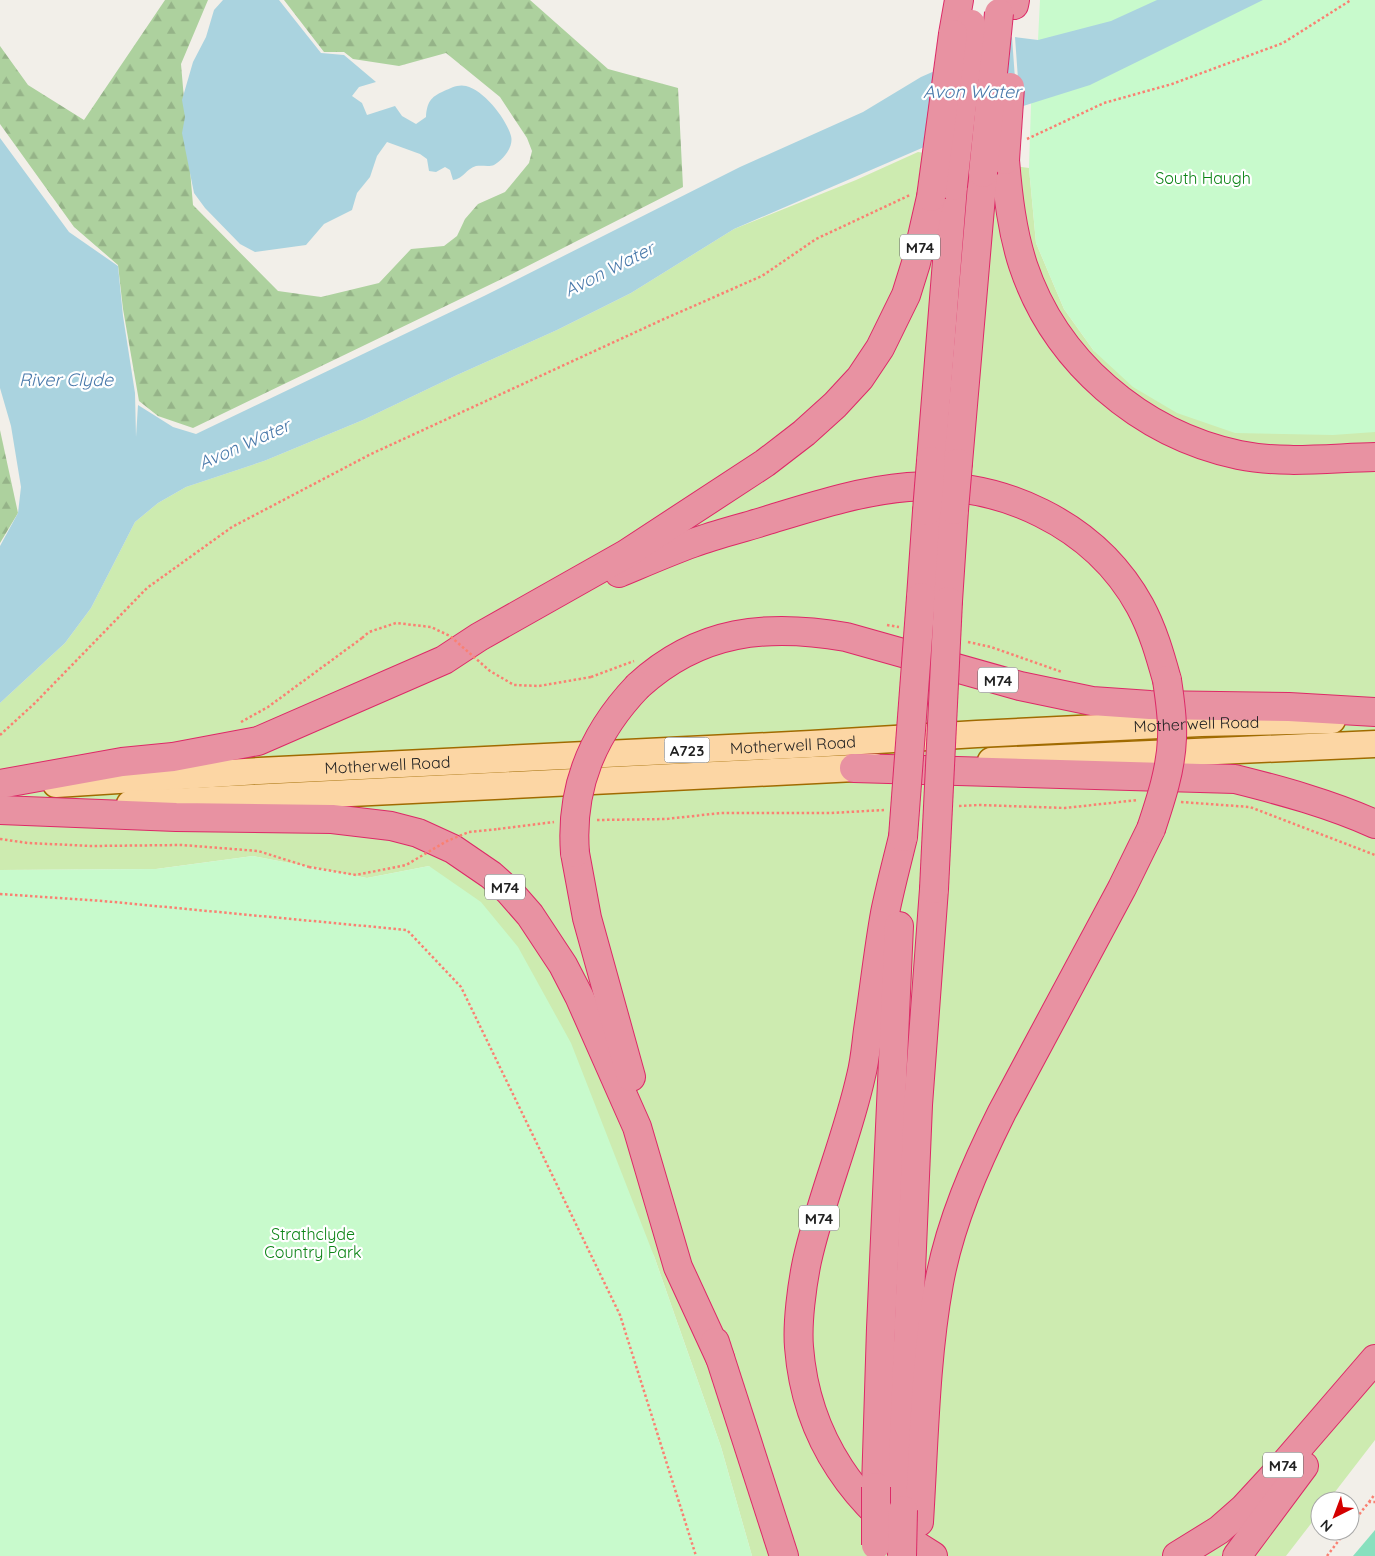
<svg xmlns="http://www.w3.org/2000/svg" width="1375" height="1556" font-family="Quicksand,sans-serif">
<defs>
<pattern id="forest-firs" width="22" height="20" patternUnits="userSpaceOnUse" patternTransform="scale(1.25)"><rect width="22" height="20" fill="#add19e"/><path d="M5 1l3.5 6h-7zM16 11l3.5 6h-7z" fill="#95b388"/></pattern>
</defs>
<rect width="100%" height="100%" fill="#f2efe9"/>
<path fill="#cdebb0" d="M918,152l111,16 7,75 28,66 30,42 281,80v1009l-47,61h-8v11l-34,44h-534l-31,-109 -67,-191 -225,-390 -62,12 -114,-22 -97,13 -156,1v-167l65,-60 26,-35 44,-86 23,-19 28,-16 78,-26 99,-41 94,-45 100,-45 74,-37 103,-64 122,-49z"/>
<g fill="url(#forest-firs)">
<path d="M165,0h43l-27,64 12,141 85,86 43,6 58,-14 32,-34 33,-3 13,-10 8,-17 13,-15 27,-12 24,-29 3,-12 -5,-13 -27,-41 -54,-44 -47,13 -46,-7 -9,-7h-20l-40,-52h246l78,69 70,19 5,99 -169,86 -321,155 -35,-12 -19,-15 -16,-92 -5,-44 -44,-38 -74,-103v-78l28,39 56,35z"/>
<path d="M0,430l18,83 -18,30z"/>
</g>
<g fill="#c8facc">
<path d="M1040,0h335v432l-42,3 -98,-2 -58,-20 -44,-26 -39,-36 -30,-42 -28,-66 -7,-75 2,-64 7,-64z"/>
<path d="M253,856l114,22 62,-12 52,36 37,45 53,96 83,213 67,191 31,109h-752v-686l156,-1z"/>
</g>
<path fill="#88e0be" d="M1375,1530v26h-22z"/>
<g fill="#aad3df">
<path d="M223,0h56l42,53 23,2 32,27 -17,5 -7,9 10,7 5,12 28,-9 7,10 14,8 10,-7c1,-14 4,-20 18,-26 7,-3 14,-7 22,-5 18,4 41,34 45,50 3,11 -8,24 -17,29 -5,2 -12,0 -18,1 -9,2 -13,13 -23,14l-3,-10 -5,-3 -9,5 -7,-1 -2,-12 -7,-5 -33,-12 -10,14 -7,21 -13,16 -5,17 -28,14 -18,21 -51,7 -15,-8 -35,-36 -11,-15 -12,-60 3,-16 -3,-17 11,-38 13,-25 8,-27z"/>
<path d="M1157,0h106l-173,85 -70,22 -5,-70 23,3 73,-19z"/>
<path d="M1012,37l5,70 -283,122 -103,64 -74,37 -100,45 -94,45 -99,41 -78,26 -28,16 -23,19 -44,86 -26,35 -65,60v-157l18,-33 3,-26 -10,-61 -11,-38v-250l69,94 49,34 5,50 12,77 1,44 2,-32 35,22 23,7 288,-138 256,-129 123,-55 58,-35z"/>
</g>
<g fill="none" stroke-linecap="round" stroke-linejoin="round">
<g stroke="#a06b00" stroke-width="29">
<g id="primary">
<path d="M991,761l384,-17"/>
<path id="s1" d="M56,784l203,-13 552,-27 166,-10 224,-11 131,-3"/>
<path d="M130,804l745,-37"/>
</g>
</g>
<g stroke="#dc2a67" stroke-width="30">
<g id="motorway">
<path d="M1014,5l1,-5"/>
<path d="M953,34l6,-34"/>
<path d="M1005,160c3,36 7,71 18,105 32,96 117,169 216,190 44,9 91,3 136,2"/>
<path d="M931,461l22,-275"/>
<path d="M958,463l25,-290"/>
<path d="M619,573c24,-10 49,-21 74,-30 24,-9 50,-15 75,-23 46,-14 92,-29 140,-33 92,-7 187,37 232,119 13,24 20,49 27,74"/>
<path d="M921,597l6,-86"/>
<path d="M948,601l6,-91"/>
<path d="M638,686c61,-56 129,-63 208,-49l174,49 72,15 58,4 139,2 86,5"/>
<path d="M854,768l381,11c48,12 95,25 140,45"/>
<path d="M0,784l122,-22 51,-5 85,-16 186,-81 35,-23 147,-83 139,-91 39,-30 31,-28 25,-27 20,-30 26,-53 10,-32 15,-66"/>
<path d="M0,810l176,7 156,2 59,7 27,7 35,16 38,26 18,16 21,24 33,50 16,31 58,131 41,140 42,91"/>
<path d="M903,837c-6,25 -13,51 -18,76 -7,39 -11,78 -17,117 -2,15 -3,31 -7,46 -14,63 -40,122 -54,185 -5,24 -10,62 -8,86 7,91 57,163 134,209"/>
<path d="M575,853l12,65 44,159"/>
<path d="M715,1342l69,214"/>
<path d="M876,1487l5,-159 18,-402"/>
<path d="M903,1504v-42l15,-357 16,-216"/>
<path d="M919,1522c5,-80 6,-161 20,-239 11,-60 36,-117 63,-171l120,-224 29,-59"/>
<path d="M1177,1556l42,-26 25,-22 36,-39 95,-110"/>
<path d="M1237,1556l67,-90"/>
</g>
</g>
<g stroke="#fa8072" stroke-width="2.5" stroke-dasharray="2.5 2.5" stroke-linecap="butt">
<path d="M1027,139l77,-36 68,-19 111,-41 68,-43"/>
<path d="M887,625l12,2"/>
<path d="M968,642l23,5 71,25"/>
<path d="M591,677l43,-16"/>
<path d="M241,722l27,-15 94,-69"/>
<path d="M0,735l35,-32 112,-115 85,-61 139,-73 293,-135 98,-43 54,-37 94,-44"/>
<path d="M1181,802l69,5 125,48"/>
<path d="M959,806l20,-1 86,3 73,-8"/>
<path d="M597,820l69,-1 55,-6h110l53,-3"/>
<path d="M498,829l56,-7"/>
<path d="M0,839l28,4 64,3 90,-1 76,6 51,16"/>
<path d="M0,894l103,7 304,29 54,57 159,328 76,241"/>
<path d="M1369,1502l6,-8"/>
<path d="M1350,1526l19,-24h6"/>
<path d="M1327,1556l19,-25"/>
</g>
<use href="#primary" stroke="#fcd6a4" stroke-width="26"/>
<use href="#motorway" stroke="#e892a2" stroke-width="28"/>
<g stroke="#dc2a67" stroke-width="30" stroke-linecap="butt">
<g id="motorway-bridge">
<path d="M1005,160l5,-73"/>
<path d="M983,173l16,-160"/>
<path d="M953,186l18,-162"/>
<path d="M931,197l22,-163"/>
<path d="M954,510l4,-47"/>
<path d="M927,511l4,-50"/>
<path d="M1151,829c10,-30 20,-60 21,-91 1,-19 -2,-38 -5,-58"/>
<path d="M903,837l18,-240"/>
<path d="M575,853c-5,-66 18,-120 63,-167"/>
<path d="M934,889l14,-288"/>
<path d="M876,1545v-58"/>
<path d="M902,1556l1,-46"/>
</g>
</g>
<g stroke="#fa8072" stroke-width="2.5" stroke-dasharray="2.5 2.5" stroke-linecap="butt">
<path d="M362,638l7,-6 27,-9 35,4 19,9 40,35 24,14 25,1 52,-9"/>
<path d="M309,867l47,8 50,-10 41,-24 22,-9 29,-3"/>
</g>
<use href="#motorway-bridge" stroke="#e892a2" stroke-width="28"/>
</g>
<g text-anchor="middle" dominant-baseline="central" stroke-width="4.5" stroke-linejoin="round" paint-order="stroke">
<g fill="#fff" stroke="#646464" stroke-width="1">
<rect x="900" y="234.5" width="40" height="25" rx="4"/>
<rect x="978" y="667.5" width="40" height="25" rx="4"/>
<rect x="664.5" y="737.5" width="45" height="25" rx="4"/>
<rect x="485" y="874.5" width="40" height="25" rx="4"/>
<rect x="799" y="1205.5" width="40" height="25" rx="4"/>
<rect x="1263" y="1452.5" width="40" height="25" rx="4"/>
</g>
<g font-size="15" font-weight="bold" fill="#222">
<text x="920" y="247">M74</text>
<text x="998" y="680">M74</text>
<text x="687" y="750">A723</text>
<text x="505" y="887">M74</text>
<text x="819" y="1218">M74</text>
<text x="1283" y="1465">M74</text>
</g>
<g font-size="16" fill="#0c8416" stroke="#fff">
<text x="1203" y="178">South Haugh</text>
<text x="313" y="1234">Strathclyde<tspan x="313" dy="18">Country Park</tspan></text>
</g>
<g font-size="16" fill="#222" stroke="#fff">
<text stroke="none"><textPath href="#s1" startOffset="1142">Motherwell Road</textPath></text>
<text stroke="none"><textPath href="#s1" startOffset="738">Motherwell Road</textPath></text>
<text stroke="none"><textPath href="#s1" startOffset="332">Motherwell Road</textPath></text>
</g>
<g font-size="18" font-style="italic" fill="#4a7aab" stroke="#fff">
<text x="972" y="91">Avon Water</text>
<text transform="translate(609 269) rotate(-27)">Avon Water</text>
<text x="66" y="379">River Clyde</text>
<text transform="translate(244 444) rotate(-24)">Avon Water</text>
</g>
</g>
<g transform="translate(1335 1516) rotate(222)"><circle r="24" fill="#ffffff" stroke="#a7a7a7"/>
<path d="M0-4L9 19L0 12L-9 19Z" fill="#d40000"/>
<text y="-8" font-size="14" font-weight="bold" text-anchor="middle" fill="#222222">N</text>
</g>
</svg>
